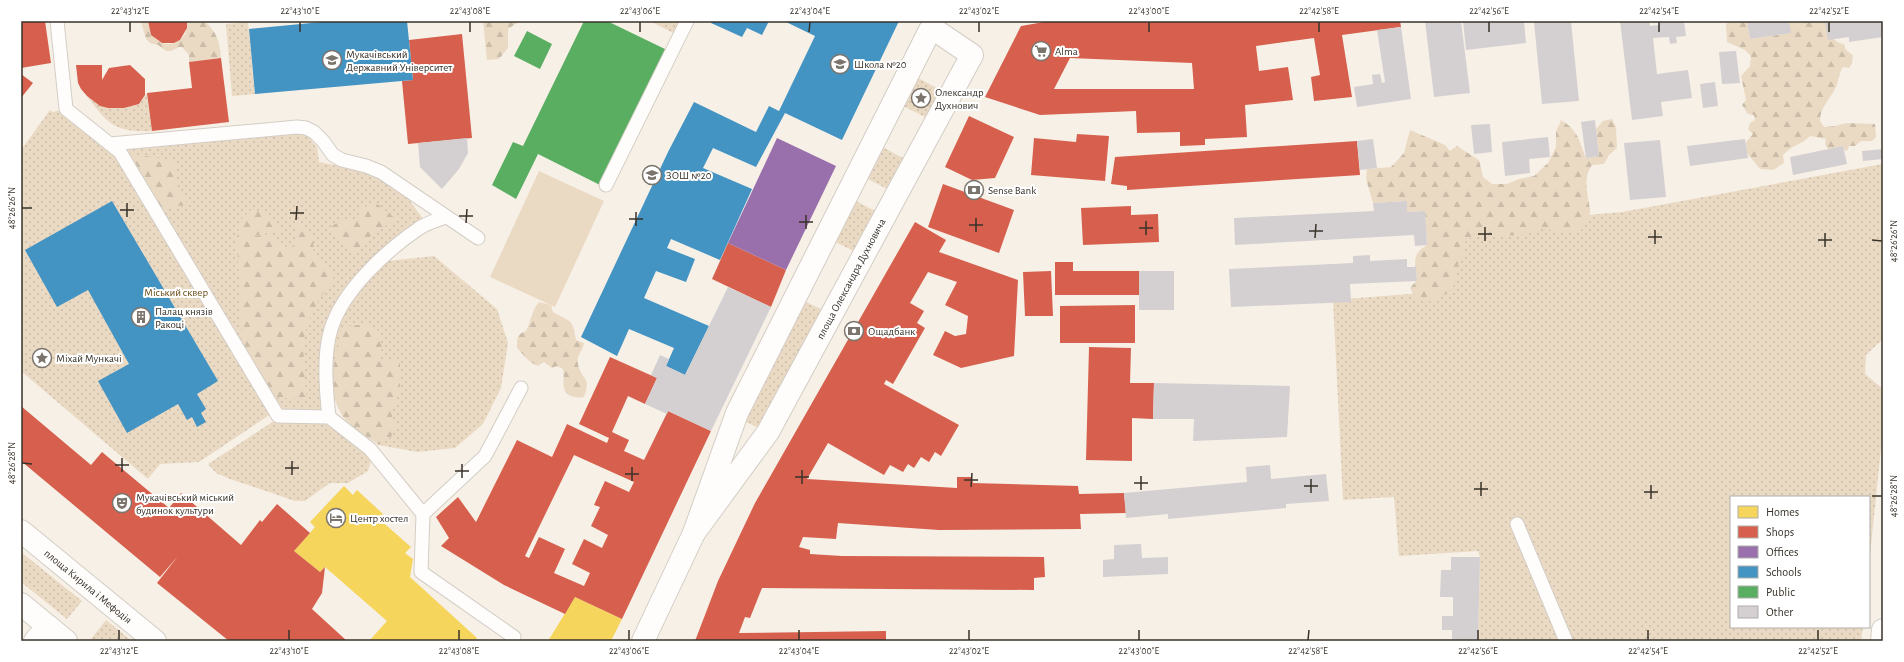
<svg xmlns="http://www.w3.org/2000/svg" width="1904" height="662" font-family="'Alegreya Sans',sans-serif">
<defs>
<pattern id="grass-dots" width="8" height="8" patternUnits="userSpaceOnUse"><rect width="8" height="8" fill="#ebdac3"/><path d="M2 2h.1M6 6h.1" fill="none" stroke="#cabca8" stroke-width="1.8" stroke-linecap="round"/></pattern>
<pattern id="forest-firs" width="22" height="20" patternUnits="userSpaceOnUse"><rect width="22" height="20" fill="#ebdac3"/><path d="M5 1l3.5 6h-7zM16 11l3.5 6h-7z" fill="#cabca8"/></pattern>
</defs>
<rect width="100%" height="100%" fill="#f7f0e7"/>
<g fill="url(#grass-dots)">
<path d="M650,21h32l-7,13z"/>
<path d="M248,22l7,72 -23,2 -6,-72z"/>
<path d="M918,78l24,13 -15,27 -24,-12z"/>
<path d="M147,93l5,38c-36,2 -45,-7 -65,-35l13,10 8,2h16l15,-4z"/>
<path d="M66,109l44,35 195,-11 12,14 2,15 49,10 36,21 25,34 -41,34 46,-5 63,53 11,34 -7,45 -18,36 -28,24 -38,4 -38,-7 -33,-25 -12,-21v13l-57,-2 -78,52 -39,2 -12,15 -127,-108v-221l29,-40 3,2z"/>
<path d="M877,144l33,18 -17,30 -33,-17z"/>
<path d="M1883,164v175l-17,16 -1,19 18,15v40l-14,136v-68h-138v130h132l-2,14h-383l2,-84 -2,-6 -79,5 -5,-59 -51,3 -10,-200 114,-9 -3,-63 178,-16z"/>
<path d="M850,198l31,16 -21,40 -31,-15z"/>
<path d="M795,297l37,17 -64,118 -33,-15z"/>
<path d="M274,421c16,1 44,-2 57,4 14,7 31,23 40,35l-3,11 -20,12h-18l-25,18h-10l-65,-22 -14,-6 -8,-9z"/>
<path d="M21,552l61,49 -15,18 -46,-37z"/>
<path d="M106,620l26,21h-39l-2,-2z"/>
</g>
<g fill="url(#forest-firs)">
<path d="M148,21c4,34 42,27 39,0h17c13,10 16,22 17,37l-32,4v-7l-7,-8h-3l-8,4h-5l-8,-6 -8,-2 -4,-4 -5,-17z"/>
<path d="M483,21h37l-12,8v19l-9,11 -12,1z"/>
<path d="M1729,21h18l3,18 40,-6 -1,-12h36c5,11 6,21 19,23l2,6 7,5 -1,8 -3,5 -6,-1c-4,6 -4,13 -7,20 -6,13 -16,20 -16,34l4,6 11,-1 11,-3 29,1 1,13 -4,4h-11l-6,5h-6l-2,5 -3,-1 -1,-4 -15,3 -3,-5 1,-5 -16,-3c-10,10 -17,8 -27,19l1,8 -11,7 -13,-1 -13,-16 -1,-11 7,-8 -5,-5 2,-6 5,-3 -1,-5 -6,-1 -6,-9 4,-5 -5,-24 9,-10 1,-10 -6,-6 -18,-8 -1,-18z"/>
<path d="M1612,119l4,8 1,21 -8,7 -5,9 -12,1c-10,14 -4,29 -2,45 1,6 -6,15 -8,20l-21,3 -17,-5 -16,6 -25,2 -28,-2 -11,9 -1,12 -8,15 1,12 -4,7 -18,13 -18,-3 -6,-11 7,-8c-1,-17 -7,-25 10,-35l-2,-34 -18,1 -1,-11 -33,2 -7,-24 1,-10 24,-2 13,-14 6,-23 35,15 5,6 7,-5 22,14 4,17 9,7h15l12,-5 15,-3 14,-13 8,-16v-15l5,-12c17,10 18,20 25,38l13,-2 -3,-27 7,-8z"/>
<path d="M120,152l57,9v19l10,24 -16,4 -13,8z"/>
<path d="M376,203l20,16 -28,19 -13,14 -25,-24 10,-8 16,1 5,-13z"/>
<path d="M251,210l18,4 13,16 -35,7 22,-3 11,11 12,3 3,-9v-20l18,17 1,20 12,8 9,12c-12,17 -23,34 -29,54 -5,16 -1,51 1,69l-41,-2 -23,-39 -6,-119 3,-19z"/>
<path d="M539,302l12,3 2,7c17,10 20,6 23,28l8,3c-1,8 -8,12 -6,21 3,16 14,12 6,33 -5,1 -7,1 -13,-1 -11,-5 -6,-17 -8,-27l-6,-3 -5,2 -8,-6 -6,4 -8,-4 -13,-14c0,-10 0,-14 9,-17 5,-10 6,-21 13,-29z"/>
<path d="M367,324l12,7 3,17 -3,10 9,4 12,-4v29l-5,18 -6,3 7,18 -5,11 -12,8c-11,-8 -24,-15 -33,-25 -20,-21 -12,-67 -4,-93z"/>
</g>
<path fill="#ebdac3" d="M539,171l65,30 -49,106 -65,-30z"/>
<g fill="#f6d55c">
<path d="M344,486l9,9 4,-5 26,24 -4,5 32,28 -6,6 8,6 -3,18 67,61 -3,3h-105l18,-20 -62,-54 -5,5 -26,-21 21,-24 -5,-5z"/>
<path d="M575,597l47,22 -11,22h-63z"/>
</g>
<g fill="#d6604d" fill-rule="evenodd">
<path d="M21,21h24l6,42 -30,5z"/>
<path d="M148,21h39v7l-7,12 -6,3h-12l-11,-8z"/>
<path d="M1050,21h350l1,6 -59,8 10,62 -38,4 -3,-24 9,-2 -6,-37 -58,8 3,25 29,-4 5,33 -48,5 2,32 -42,2v6l-25,1v-14l-43,1 -1,-22 -96,4 -55,-18 36,-71zM1070,58l122,5 2,26h-140z"/>
<path d="M462,34l10,104 -64,6 -6,-63 11,-1 -4,-40z"/>
<path d="M221,58l8,64 -77,9 -5,-38 45,-5 -3,-26z"/>
<path d="M76,65h26v15l7,-12 21,-3 15,14v16l-6,9 -15,4h-16l-8,-2 -13,-10 -6,-7 -3,-6z"/>
<path d="M21,74l12,9 -12,15z"/>
<path d="M969,116l45,21 -19,41 -23,2 -27,-13z"/>
<path d="M1077,134l32,2 -4,45 -74,-6 3,-37 42,4z"/>
<path d="M1357,141l3,34 -233,15v-4l-16,-2 4,-27z"/>
<path d="M943,184l71,26 -15,43 -71,-26z"/>
<path d="M1131,206v9l27,-1 1,28 -76,3 -2,-37z"/>
<path d="M915,222l31,18 -7,12 79,28 -4,76 -53,12 -28,-13 12,-24 10,5 11,-2 2,-18 -23,-11 12,-23 -29,-10 -18,31 14,8 -7,12 8,5 -32,56 -7,-4 -2,4 75,41 -18,31 -6,-4 -6,10 -8,-5 -7,11 -6,-4 -5,8 -13,-7 -6,10 -56,-32 -21,36 150,9v-11h15l1,6 105,3 1,8 45,-1 2,20 -46,1 1,15 -142,1 -101,-7 -2,16 -33,-2 -4,10 11,3v4l32,2 202,1 1,20 -11,1v12l-272,-2 -12,30 -5,-1 -6,16 147,-2v10h-191l23,-60 37,-78z"/>
<path d="M728,243l58,27 -15,37 -59,-28z"/>
<path d="M1055,262h18v9h66v24h-84z"/>
<path d="M1051,271l2,45h-28l-2,-44z"/>
<path d="M1135,305v38h-75v-37z"/>
<path d="M1089,347l42,1 -1,35h24l-1,36 -21,-1v43l-46,-1z"/>
<path d="M610,357l47,21 -12,26 -17,-8 -16,36 17,8 -5,11 20,9 24,-49 43,20 -89,188 -47,-22 -10,17 -61,-29 -63,-39 8,-8 -13,-21 22,-20 18,25 41,-82 35,17 15,-33 40,19 2,-5 -30,-14zM574,455l60,27 -5,10 -24,-11 -11,24 6,2 -9,19 17,9 -6,13 -18,-9 -12,25 18,9 -6,13 -30,-13 11,-24 -26,-12 -10,21 -4,-2z"/>
<path d="M21,406l70,59 11,-13 67,56 12,-15 60,52 19,-25 2,2 15,-18 33,29 -16,18 26,21 5,-5 -3,26 -10,16 35,32h-118l-72,-58 21,-27 -18,21 -139,-116z"/>
</g>
<path fill="#9970ab" d="M777,138l59,28 -50,104 -58,-27z"/>
<g fill="#4393c3">
<path d="M332,21h75l6,59 -158,14 -6,-65z"/>
<path d="M712,21h57l-7,14 -15,-7 -5,9 -31,-14z"/>
<path d="M784,21h115l-57,119 -57,-27 -29,54 -43,-19 -10,20 49,21 -32,71 -49,-21 -4,9 28,11 -9,23 -30,-11 -12,27 65,28 -24,49 -19,-9 8,-18 -45,-19 -12,27 -36,-19 87,-185 26,-50 62,30 13,-26 10,5 36,-75z"/>
<path d="M112,201l106,180 -21,13 9,15 -5,4 5,9 -9,5 -5,-10 -5,3 -9,-16 -51,29 -29,-52 31,-17 -41,-74 -31,17 -32,-57z"/>
</g>
<g fill="#5aae61">
<path d="M584,21h23l60,29 -67,135 -62,-31 -22,45 -24,-14 21,-43 10,4z"/>
<path d="M527,31l25,13 -12,25 -26,-13z"/>
</g>
<g fill="#d4d0d1">
<path d="M1425,21h36l9,72 -36,4z"/>
<path d="M1463,21h61l2,22 -60,7z"/>
<path d="M1546,21h25l8,80 -37,3 -8,-82z"/>
<path d="M1620,21h29l1,5 9,-1v-4h25l2,15 -10,1 1,6 -7,1 -1,-7 -16,1 4,36 31,-4 4,28 -31,4 2,14 -31,4z"/>
<path d="M1747,21h42l2,12 -41,6z"/>
<path d="M1825,21h58v16l-34,5v-5l-21,3z"/>
<path d="M1401,27l10,72 -54,8 -3,-20 19,-3 -1,-9 8,-1 2,9 3,-1 -8,-52z"/>
<path d="M1736,51l4,32 -18,1 -3,-32z"/>
<path d="M1715,82l3,24 -15,2 -3,-24z"/>
<path d="M1595,120l4,36 -13,2 -5,-36z"/>
<path d="M1490,124l2,28 -18,2 -3,-29z"/>
<path d="M1548,137l2,20 -21,2 1,14 -25,3 -3,-34z"/>
<path d="M467,138l1,15 -9,16 -17,20 -22,-22 -2,-24z"/>
<path d="M1373,139l4,29 -17,2 -3,-29z"/>
<path d="M1745,139l3,19 -58,8 -3,-20z"/>
<path d="M1660,140l6,57 -36,3 -6,-57z"/>
<path d="M1843,146l4,18 -54,11 -3,-18z"/>
<path d="M1883,149v10l-20,2 -1,-10z"/>
<path d="M1407,201v11l18,-1 2,34 -12,1 -1,-11 -179,10 -1,-27 140,-7 -1,-8z"/>
<path d="M1370,255v6l37,-2v8h9l1,14 -67,3 1,18 -120,5 -2,-38 124,-6v-7z"/>
<rect x="1139" y="271" width="35" height="39"/>
<path d="M728,287l43,20 -60,124 -43,-20 -1,3 -22,-10 12,-26 -6,-3 9,-20 9,4 -3,7 19,9z"/>
<path d="M1154,383l136,3 -3,51 -94,4 1,-22h-41z"/>
<path d="M1270,465l1,14 55,-5 3,27 -43,3v4l-118,11v-5l-42,4 -2,-25 123,-11 -1,-15z"/>
<path d="M1141,544l1,14 26,-1v17l-65,3v-17l11,-1v-14z"/>
<path d="M1451,557h29l-2,84h-26v-11h-10v-14h11v-19h-13l1,-27h10z"/>
</g>
<g fill="none" stroke-linecap="round" stroke-linejoin="round">
<g stroke="#d3cdc5" stroke-width="15">
<g id="lane">
<path d="M57,21l9,88 54,43 158,264 51,1 41,32 53,65 62,-58 36,-68"/>
<path d="M110,144l187,-17 9,1 8,4 9,9 10,14 9,5 24,6 15,6 97,66"/>
<path d="M606,185l81,-164"/>
<path d="M329,417c-3,-27 -6,-62 2,-88 12,-39 55,-78 87,-100 8,-6 19,-9 28,-12"/>
<path d="M423,514l-2,58 93,65"/>
<path d="M1517,524l49,117"/>
</g>
</g>
<g stroke="#d3cdc5" stroke-width="24">
<g id="street">
<path d="M930,30h5l37,25 -204,377 -74,101 43,-120z"/>
<path id="s1" d="M21,531l134,110"/>
<path d="M21,604l45,37"/>
<path d="M35,641l13,-15"/>
<path d="M643,641l51,-108"/>
</g>
</g>
<g stroke="#d3cdc5" stroke-width="24">
<path id="secondary" d="M1882,641l1,-11"/>
</g>
<use href="#lane" stroke="#fefdfb" stroke-width="13"/>
<use href="#street" stroke="#fefdfb" stroke-width="22"/>
<use href="#secondary" stroke="#fefdfb" stroke-width="22"/>
</g>
<path fill="none" stroke="#38322a" stroke-width="1.5" d="M130,32v-10M300,32v-10M470,32v-10M640,32v-10M809,32l1,-10M979,32v-10M1149,32v-10M1319,32v-10M1489,32v-10M1659,32v-10M1829,32v-10M22,208h10M120,210h14M290,213h14M459,216h14M127,217v-14M629,219h14M296,220l1,-14M799,222h14M466,223l1,-14M969,225h14M636,226v-14M1139,228h14M806,229v-14M1309,231h14M976,232v-14M1478,234h14M1146,235v-14M1648,237h14M1315,238l1,-14M1818,240h14M1872,240l10,1M1485,241v-14M1655,244v-14M1825,247v-14M22,463l10,1M115,465h14M285,468h14M455,471h14M122,472v-14M625,474h14M292,475v-14M795,477h14M462,478v-14M964,480h14M632,481v-14M1134,483h14M802,484v-14M1304,486h14M971,487l1,-14M1474,489h14M1141,490v-14M1644,492h14M1311,493v-14M1481,496v-14M1872,496h10M1651,499v-14M119,640v-10M289,640v-10M459,640v-10M629,640v-10M799,640v-10M969,640v-10M1139,640v-10M1308,640l1,-10M1478,640v-10M1648,640v-10M1818,640v-10"/>
<defs>
<g id="supermarket-ring" transform="scale(1)"><circle r="9.5" fill="#fff" stroke="#7b746c" stroke-width="1.5"/><path d="M-6-5.5h2.5l.6 2H6L4.5 2H-2.5L-4.4-4H-6ZM-1.5 3.2a1.3 1.3 0 1 0 .1 0ZM3 3.2a1.3 1.3 0 1 0 .1 0Z" fill="#7b746c"/></g>
<g id="university-ring" transform="scale(1)"><circle r="9.5" fill="#fff" stroke="#7b746c" stroke-width="1.5"/><path d="M0-5L7-2L0 1L-7-2ZM-4 1L0 2.5L4 1V4Q0 6-4 4Z" fill="#7b746c"/></g>
<g id="school-ring" transform="scale(1)"><circle r="9.5" fill="#fff" stroke="#7b746c" stroke-width="1.5"/><path d="M0-5L7-2L0 1L-7-2ZM-4 1L0 2.5L4 1V4Q0 6-4 4Z" fill="#7b746c"/></g>
<g id="sight-ring" transform="scale(1)"><circle r="9.5" fill="#fff" stroke="#7b746c" stroke-width="1.5"/><path d="M0-6L1.8-2.2L6-1.7L2.9 1.2L3.7 5.4L0 3.3L-3.7 5.4L-2.9 1.2L-6-1.7L-1.8-2.2Z" fill="#7b746c"/></g>
<g id="bank-ring" transform="scale(1)"><circle r="9.5" fill="#fff" stroke="#7b746c" stroke-width="1.5"/><path d="M-6-4H6V4H-6ZM0-2.3a2.3 2.3 0 1 0 0 4.6a2.3 2.3 0 1 0 0-4.6Z" fill="#7b746c"/></g>
<g id="building-ring" transform="scale(1)"><circle r="9.5" fill="#fff" stroke="#7b746c" stroke-width="1.5"/><path d="M-4-6H4V6H1V3H-1V6H-4ZM-2.5-4.3h1.7v1.8h-1.7ZM.8-4.3h1.7v1.8H.8ZM-2.5-1h1.7V.8h-1.7ZM.8-1h1.7V.8H.8Z" fill="#7b746c"/></g>
<g id="theatre-ring" transform="scale(1)"><circle r="9.5" fill="#fff" stroke="#7b746c" stroke-width="1.5"/><path d="M-5-5.5Q0-4 5-5.5V0Q5 5 0 6Q-5 5-5 0ZM-3.3-2.5H-1v1.5H-3.3ZM1-2.5H3.3v1.5H1ZM-2.8 1Q0 5.5 2.8 1Z" fill="#7b746c"/></g>
<g id="hotel-ring" transform="scale(1)"><circle r="9.5" fill="#fff" stroke="#7b746c" stroke-width="1.5"/><path d="M-6-4.5h1.5V1H6V5H4.5V3h-9V5H-6ZM-4 0a1.8 1.8 0 1 1 3.6 0ZM.5 0V-2.5h3Q6-2.5 6 0Z" fill="#7b746c"/></g>
</defs>
<g fill-rule="evenodd">
<use href="#supermarket-ring" x="1041" y="51"/>
<use href="#university-ring" x="332" y="60"/>
<use href="#school-ring" x="840" y="64"/>
<use href="#sight-ring" x="921" y="98"/>
<use href="#school-ring" x="652" y="175"/>
<use href="#bank-ring" x="974" y="190"/>
<use href="#building-ring" x="141" y="317"/>
<use href="#bank-ring" x="854" y="331"/>
<use href="#sight-ring" x="42" y="358"/>
<use href="#theatre-ring" x="122" y="503"/>
<use href="#hotel-ring" x="336" y="518"/>
</g>
<g text-anchor="middle" dominant-baseline="central" stroke-width="4" stroke-linejoin="round" paint-order="stroke">
<g font-size="11" fill="#38322a" stroke="#fff" text-anchor="start">
<text x="1055" y="51">Alma</text>
<text x="346" y="54">Мукачівський<tspan x="346" dy="13">Державний Університет</tspan></text>
<text x="854" y="64">Школа №20</text>
<text x="935" y="92">Олександр<tspan x="935" dy="13">Духнович</tspan></text>
<text x="666" y="175">ЗОШ №20</text>
<text x="988" y="190">Sense Bank</text>
<text x="155" y="311">Палац князів<tspan x="155" dy="13">Ракоці</tspan></text>
<text x="868" y="331">Ощадбанк</text>
<text x="56" y="358">Міхай Мункачі</text>
<text x="136" y="497">Мукачівський міський<tspan x="136" dy="13">будинок культури</tspan></text>
<text x="350" y="518">Центр хостел</text>
</g>
<g font-size="11" fill="#38322a" stroke="#fff">
<text transform="translate(851 279) rotate(-62)">площа Олександра Духновича</text>
<text stroke="none"><textPath href="#s1" startOffset="87">площа Кирила і Мефодія</textPath></text>
</g>
<g font-size="11" fill="#6c4c19" stroke="#fff">
<text x="176" y="292">Міський сквер</text>
</g>
</g>
<rect width="1904" height="662" fill="none" stroke="#ffffff" stroke-width="44"/>
<rect x="1730" y="496" width="140" height="132" fill="#ffffff" stroke="#afadaa"/>
<rect x="1738" y="506" width="20" height="12" fill="#f6d55c" stroke="#afadaa"/>
<text x="1766" y="516" font-size="12" fill="#38322a">Homes</text>
<rect x="1738" y="526" width="20" height="12" fill="#d6604d" stroke="#afadaa"/>
<text x="1766" y="536" font-size="12" fill="#38322a">Shops</text>
<rect x="1738" y="546" width="20" height="12" fill="#9970ab" stroke="#afadaa"/>
<text x="1766" y="556" font-size="12" fill="#38322a">Offices</text>
<rect x="1738" y="566" width="20" height="12" fill="#4393c3" stroke="#afadaa"/>
<text x="1766" y="576" font-size="12" fill="#38322a">Schools</text>
<rect x="1738" y="586" width="20" height="12" fill="#5aae61" stroke="#afadaa"/>
<text x="1766" y="596" font-size="12" fill="#38322a">Public</text>
<rect x="1738" y="606" width="20" height="12" fill="#d4d0d1" stroke="#afadaa"/>
<text x="1766" y="616" font-size="12" fill="#38322a">Other</text>
<rect x="22" y="22" width="1860" height="618" fill="none" stroke="#38322a" stroke-width="1.5"/>
<g font-size="10" text-anchor="middle" fill="#38322a">
<text x="130" y="14">22°43'12"E</text>
<text x="300" y="14">22°43'10"E</text>
<text x="470" y="14">22°43'08"E</text>
<text x="640" y="14">22°43'06"E</text>
<text x="810" y="14">22°43'04"E</text>
<text x="979" y="14">22°43'02"E</text>
<text x="1149" y="14">22°43'00"E</text>
<text x="1319" y="14">22°42'58"E</text>
<text x="1489" y="14">22°42'56"E</text>
<text x="1659" y="14">22°42'54"E</text>
<text x="1829" y="14">22°42'52"E</text>
<text transform="translate(11 208) rotate(-90)" y="4">48°26'26"N</text>
<text transform="translate(1893 241) rotate(-90)" y="4">48°26'26"N</text>
<text transform="translate(11 463) rotate(-90)" y="4">48°26'28"N</text>
<text transform="translate(1893 496) rotate(-90)" y="4">48°26'28"N</text>
<text x="119" y="654">22°43'12"E</text>
<text x="289" y="654">22°43'10"E</text>
<text x="459" y="654">22°43'08"E</text>
<text x="629" y="654">22°43'06"E</text>
<text x="799" y="654">22°43'04"E</text>
<text x="969" y="654">22°43'02"E</text>
<text x="1139" y="654">22°43'00"E</text>
<text x="1308" y="654">22°42'58"E</text>
<text x="1478" y="654">22°42'56"E</text>
<text x="1648" y="654">22°42'54"E</text>
<text x="1818" y="654">22°42'52"E</text>
</g>
</svg>
